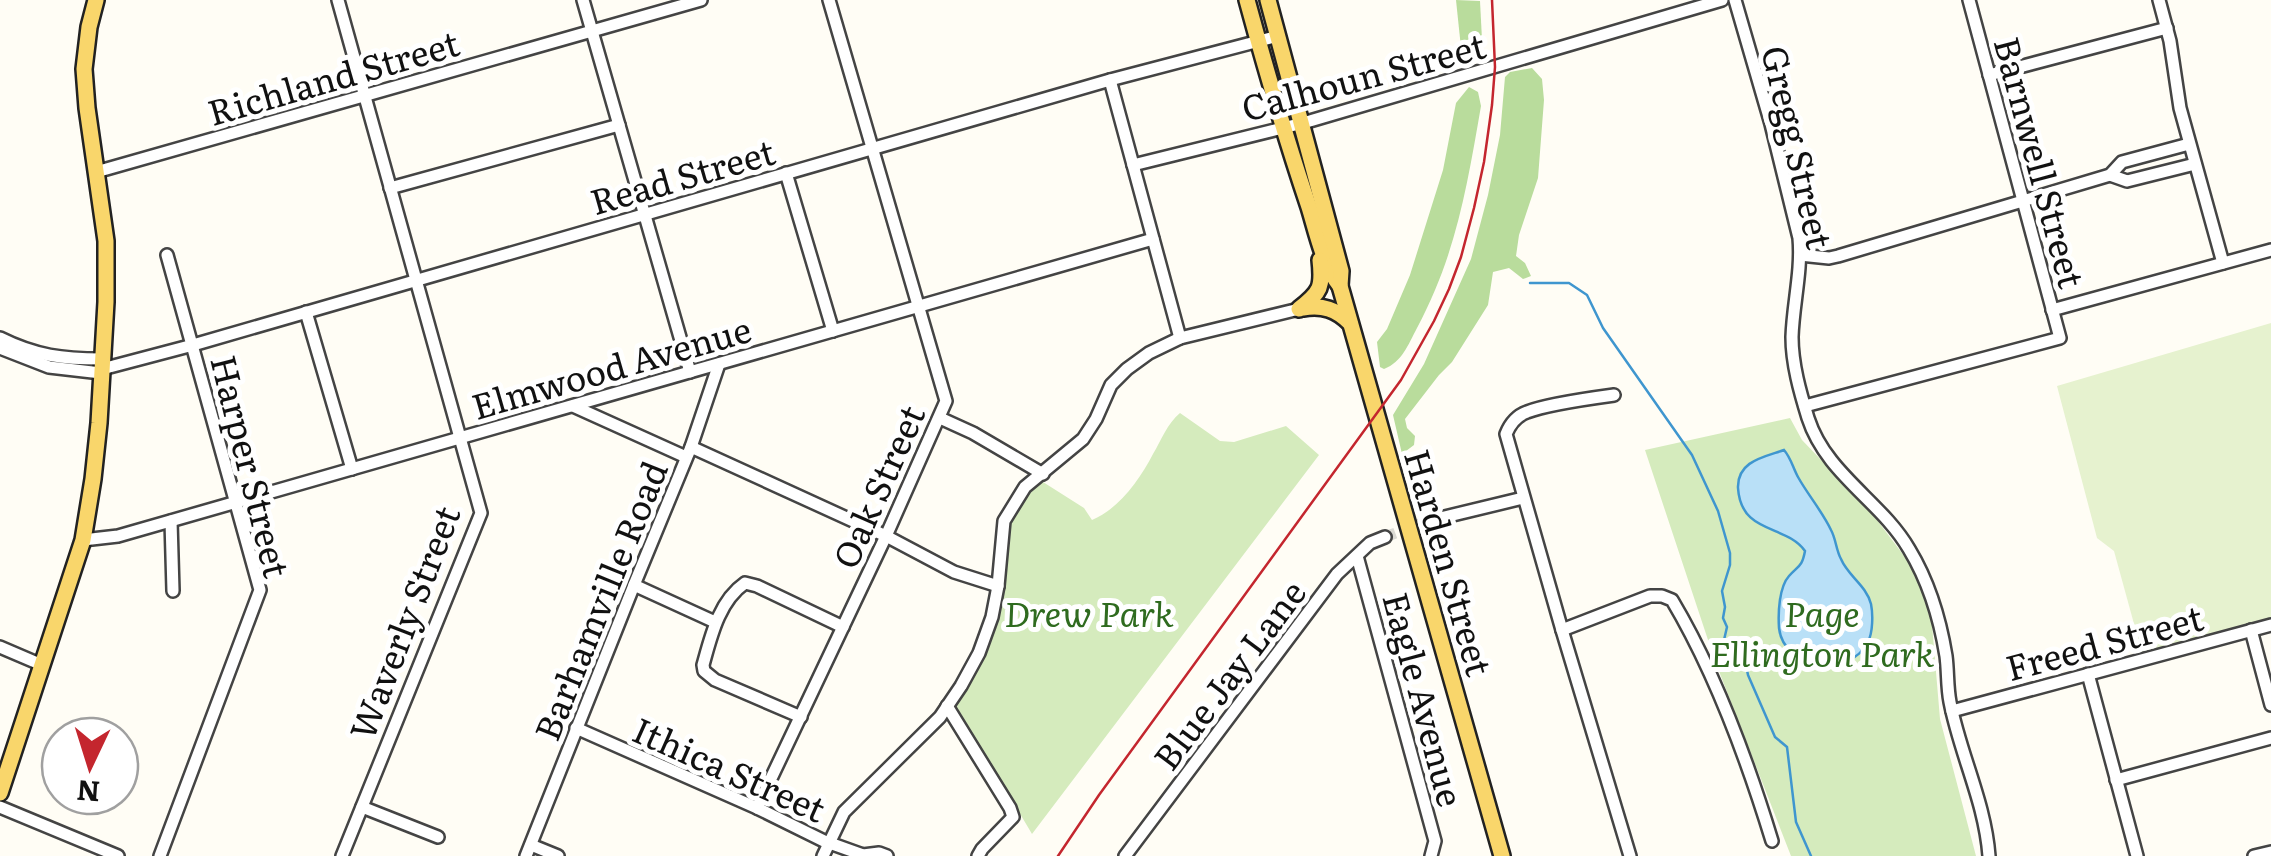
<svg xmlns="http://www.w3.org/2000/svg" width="2271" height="856" font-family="Literata,serif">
<rect width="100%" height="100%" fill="#fffdf5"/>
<g fill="#d5ebbd">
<path d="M1180,413l40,28 14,1 52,-16 33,29 -287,379 -77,-130c10,-22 20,-43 30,-65 5,-12 12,-24 15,-36 12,-47 -5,-91 43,-121l41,26 8,12c27,-11 48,-41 61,-66 9,-15 14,-30 27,-41z"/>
<path d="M1790,418l12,22 69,72 58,77 11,130 36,137h-185l-76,-195 -70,-211z"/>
</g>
<g fill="#b9dc9c">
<path d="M1456,0l24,1 3,58 -20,8z"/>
<path d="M1532,68l10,11 2,21 -6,78 -19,57 -3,21 9,7 6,13 -8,3 -14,-11 -16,4 -5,33 -36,57 -13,13 -34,44 2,9 8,8 -1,9 -12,9 -9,-39 31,-51 47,-105 17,-64 12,-60 5,-58 5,-5z"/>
<path d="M1469,87l9,5 3,14c-14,81 -25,149 -64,222 -9,17 -15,34 -33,41l-4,-2 -3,-25 10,-13 23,-54 33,-105 13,-67z"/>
</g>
<path fill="#e6f2cf" d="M2271,323v296l-129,34 -28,-102 -17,-13 -40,-152z"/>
<path fill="#b9e0f7" stroke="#3f96cf" stroke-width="2.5" d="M1784,450c7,8 9,18 14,27 10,18 24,34 33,53 5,9 5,20 10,29 7,17 25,26 30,45 2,10 2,28 -3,38 -19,37 -84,28 -89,-14 -1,-15 0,-41 10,-52 10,-11 13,-9 16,-25 -19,-27 -64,-16 -67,-63 -1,-27 26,-31 46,-38z"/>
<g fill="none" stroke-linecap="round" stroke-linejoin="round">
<path stroke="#3f96cf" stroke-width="2.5" d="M1530,283h39l18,12 16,33 89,127 26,56 12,42v12l-8,26 3,16 -2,11 4,9 -3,13 2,7 18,9 4,19 27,62 12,10 9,75 15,34"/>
<path stroke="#dbdad3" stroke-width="11" stroke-dasharray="11 5.5" stroke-linecap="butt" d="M1385,537l43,-16"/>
<g stroke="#444" stroke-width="16">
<g id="minor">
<path d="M338,0l143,513 -139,343"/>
<path d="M583,0l107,372"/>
<path d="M1735,0l36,124 28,114c3,33 -6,66 -7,99 0,27 8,55 16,81 18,56 73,83 101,131 20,33 31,70 37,107 2,15 1,31 4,46 10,52 35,100 39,154"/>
<path d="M2159,0l11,41 10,67 43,155"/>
<path d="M1989,75l178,-47"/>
<path d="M1110,80l70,258"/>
<path d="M1133,165l170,-42 419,-123"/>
<path d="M96,172l605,-172"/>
<path d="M786,173l47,158"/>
<path d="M2110,175l17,6 68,-17"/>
<path d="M390,188l229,-63"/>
<path d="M1800,255l29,3 9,-2 272,-81 12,-13 67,-18"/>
<path d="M2052,310l219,-60"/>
<path d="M306,312l46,157"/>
<path d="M0,338c36,18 63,21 102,21"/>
<path d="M0,348l49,19 52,6"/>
<path d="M102,369l91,-24 917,-265 168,-44"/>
<path d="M1614,395c-22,3 -67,9 -87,17 -11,4 -17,12 -21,22l56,196 68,226"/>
<path d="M573,406l113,51"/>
<path d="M1805,406l255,-68 -91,-338"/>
<path d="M940,418l33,15 70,41"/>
<path d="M691,447l195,89 68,36 44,14"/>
<path d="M171,521l2,70"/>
<path d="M1428,521l95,-23"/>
<path d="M83,540l35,-4 1035,-297"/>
<path d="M1357,556l78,285 -4,15"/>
<path d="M634,585l81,37"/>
<path d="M1562,630l88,-34h12l10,4c44,74 75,159 100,241"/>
<path d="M2251,630l20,75"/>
<path d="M0,647l42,18"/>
<path d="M2088,674l49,182"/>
<path d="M947,706l63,102 3,9 -31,32 -4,7"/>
<path d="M1952,711l319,-86"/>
<path d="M801,717l-86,-37 -11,-9 -1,-6c8,-29 16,-64 42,-82l12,3 86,41"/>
<path d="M576,728l181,80 67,33 39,14 16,-2 8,3"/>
<path d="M2116,780l155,-42"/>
<path d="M0,807l118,49"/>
<path d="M362,807l76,30"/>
<path d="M757,808l129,-272 60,-135 -117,-401"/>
<path d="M531,845l27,11"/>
<path d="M160,856l100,-266 -93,-335"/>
<path d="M526,856l108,-271 57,-138 28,-83"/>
<path d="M823,856l21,-44 96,-95 21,-31 18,-33 13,-36 6,-31 6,-65 21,-34 58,-48 13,-20 15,-34 16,-16 22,-16 31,-15 119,-29"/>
<path d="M1125,856l212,-282 33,-31 15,-6"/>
<path d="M2254,856l17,-4"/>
</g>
</g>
<g stroke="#222" stroke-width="20">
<g id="major">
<path d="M1247,0c19,70 39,139 62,207 8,26 14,57 31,79"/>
<path d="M1268,0l73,271 -1,15 162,570"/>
<path d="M1303,308c20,-3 33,1 47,15"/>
<path d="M1299,309c22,-17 24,-22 21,-49"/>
<path d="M0,793l83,-253 10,-61 6,-56 7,-121v-61l-19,-133 -3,-39 5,-42 7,-27"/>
</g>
</g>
<use href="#minor" stroke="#fff" stroke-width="11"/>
<use href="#major" stroke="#f9d66b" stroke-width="15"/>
<path stroke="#c4262e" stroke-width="2.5" d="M1058,856l41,-61 302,-415 33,-59 15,-32 12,-32 13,-49 10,-46 8,-57 3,-38 -3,-67"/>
</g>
<g text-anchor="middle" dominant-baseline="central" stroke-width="10" stroke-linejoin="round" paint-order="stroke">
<g font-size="35" fill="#111" stroke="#fff">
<text transform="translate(1363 75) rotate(-15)">Calhoun Street</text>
<text transform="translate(333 76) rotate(-16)">Richland Street</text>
<text transform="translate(1799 147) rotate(77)">Gregg Street</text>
<text transform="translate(2041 162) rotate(75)">Barnwell Street</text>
<text transform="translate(682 175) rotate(-16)">Read Street</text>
<text transform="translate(611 366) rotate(-16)">Elmwood Avenue</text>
<text transform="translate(252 466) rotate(76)">Harper Street</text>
<text transform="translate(877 486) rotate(-66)">Oak Street</text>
<text transform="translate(1450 562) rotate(74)">Harden Street</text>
<text transform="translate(599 600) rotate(-68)">Barhamville Road</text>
<text transform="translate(403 622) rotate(-69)">Waverly Street</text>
<text transform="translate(2104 641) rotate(-15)">Freed Street</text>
<text transform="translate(1228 674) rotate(-53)">Blue Jay Lane</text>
<text transform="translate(1425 699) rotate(75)">Eagle Avenue</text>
<text transform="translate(730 768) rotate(24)">Ithica Street</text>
</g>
<g font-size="35" font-style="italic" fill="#2f6b1f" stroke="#fff">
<text x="1089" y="612">Drew Park</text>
<text x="1822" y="612">Page<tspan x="1822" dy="40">Ellington Park</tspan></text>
</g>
</g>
<g transform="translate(90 766) rotate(184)"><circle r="48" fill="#ffffff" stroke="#a0a0a0" stroke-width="2.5"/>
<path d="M0-8L18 38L0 25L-18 38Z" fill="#c4262e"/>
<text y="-15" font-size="28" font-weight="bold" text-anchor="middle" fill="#111111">N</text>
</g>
</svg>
